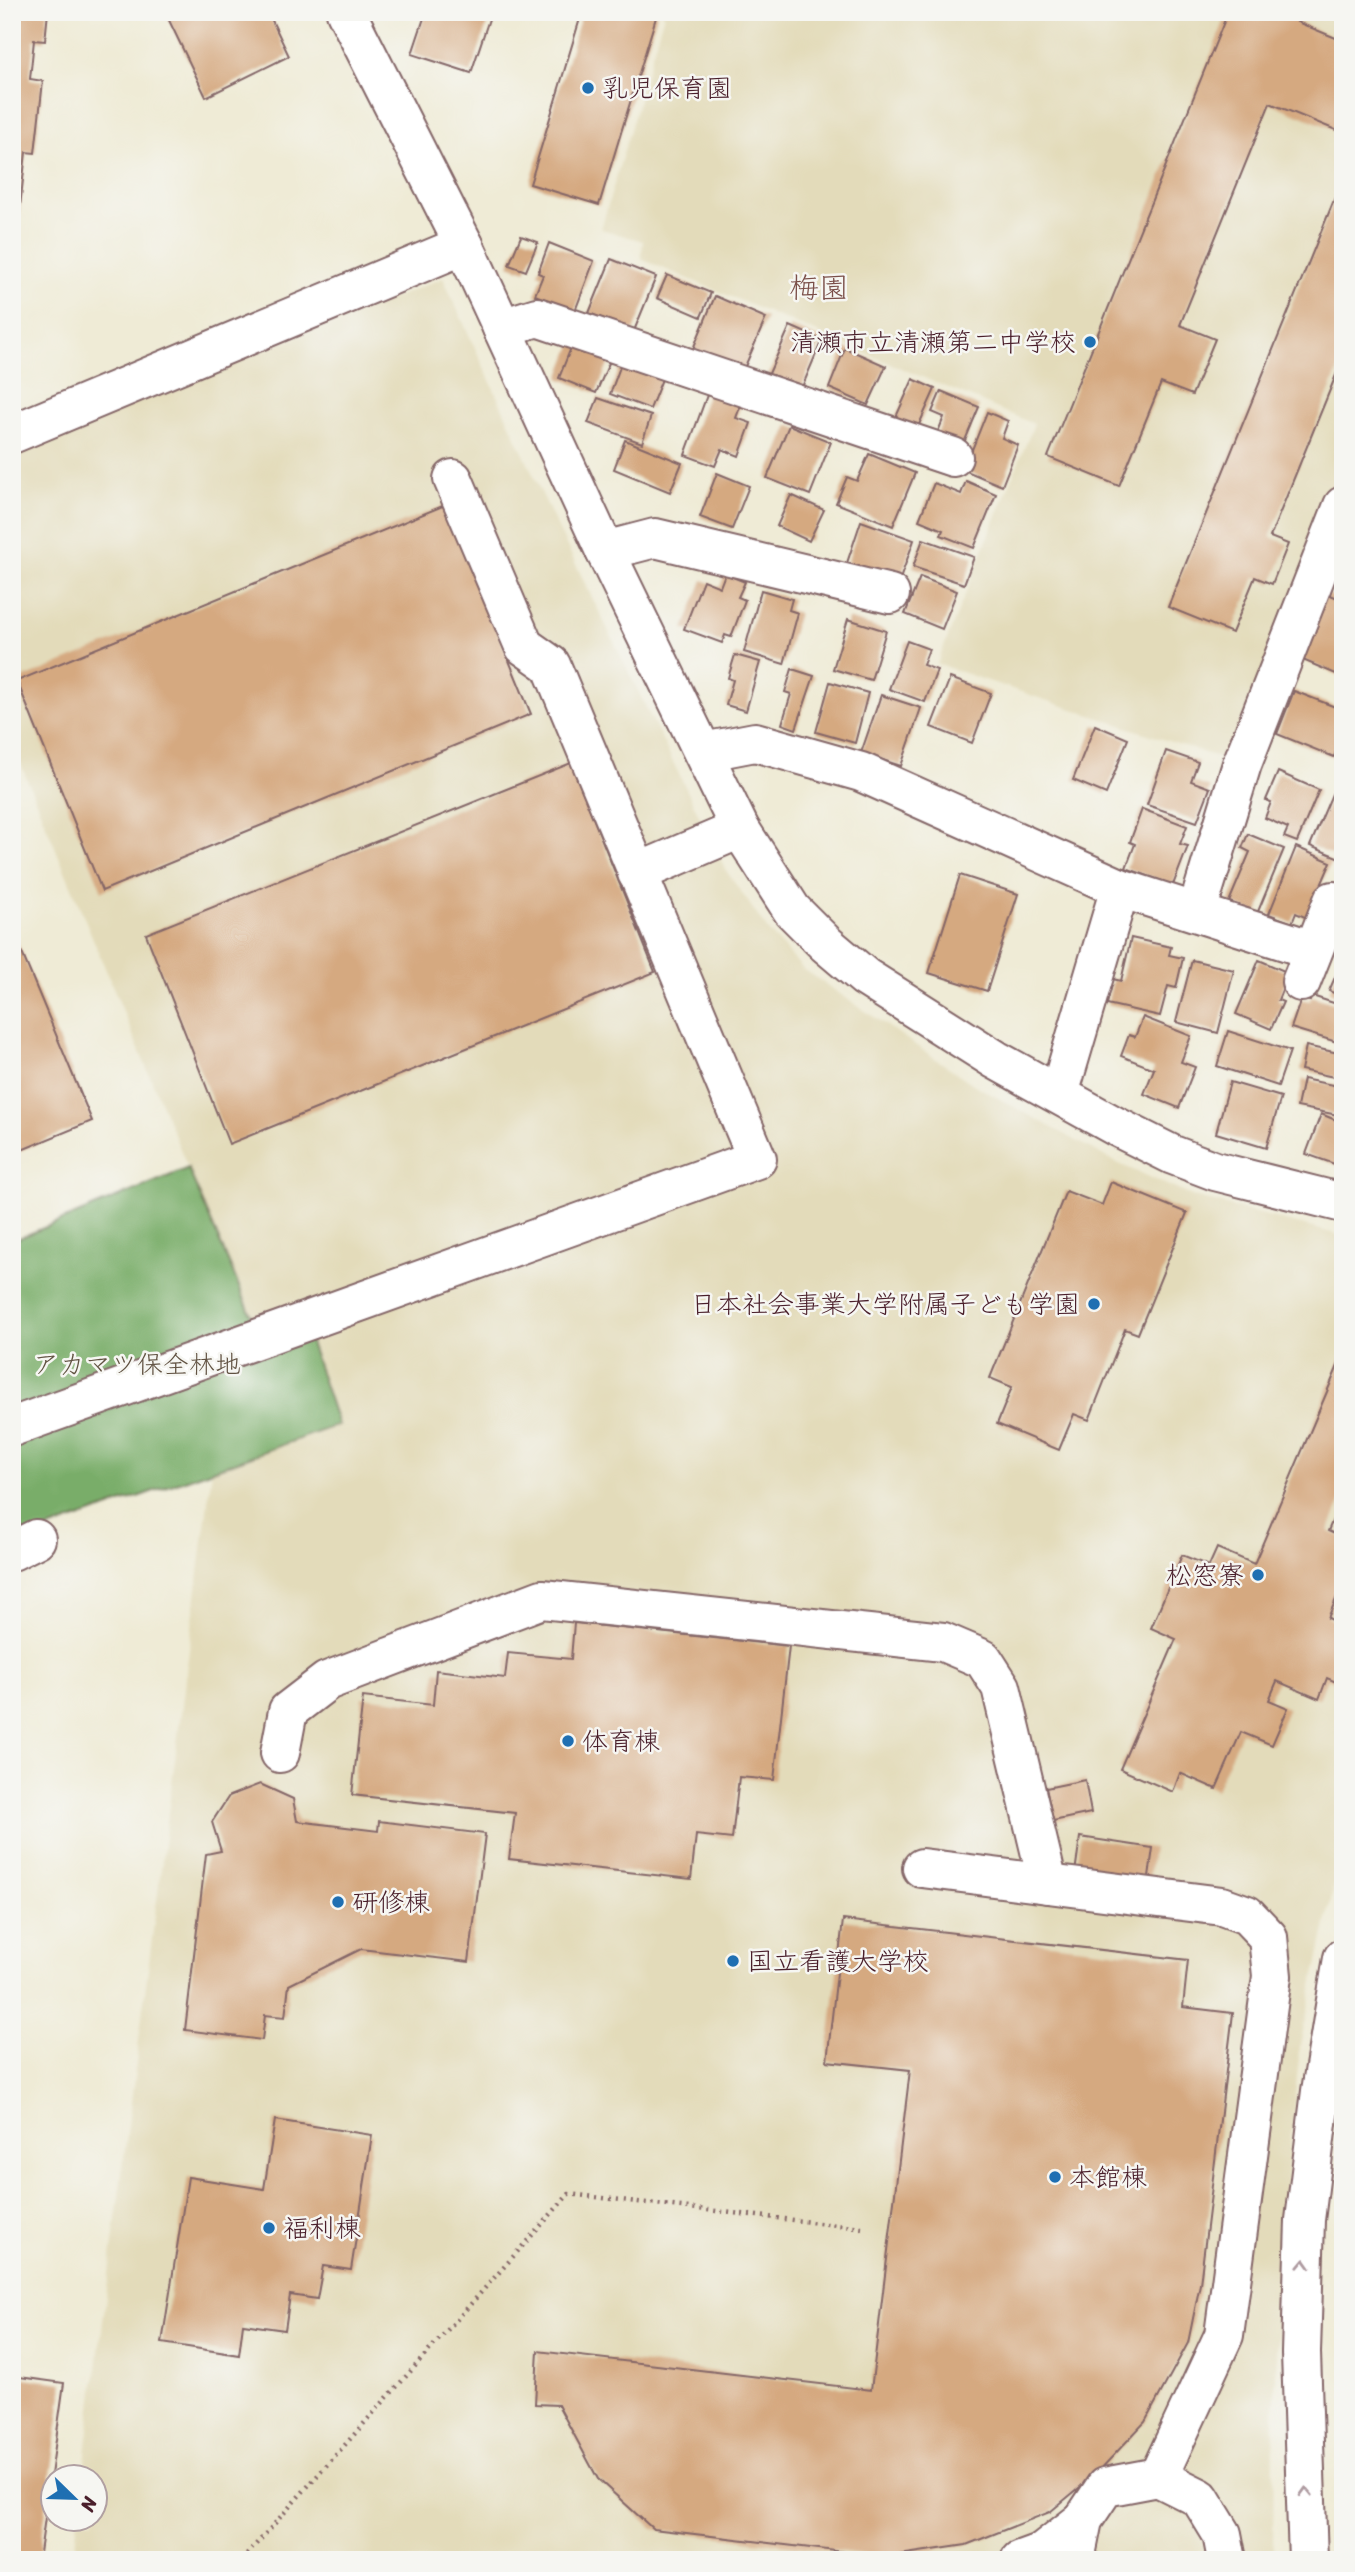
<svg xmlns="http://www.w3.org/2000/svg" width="1355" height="2572" font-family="Sriracha,'Klee One',sans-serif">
<rect width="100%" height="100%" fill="#f6f6f2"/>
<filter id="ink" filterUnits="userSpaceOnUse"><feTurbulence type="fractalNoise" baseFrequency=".0143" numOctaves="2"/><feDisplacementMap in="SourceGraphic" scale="14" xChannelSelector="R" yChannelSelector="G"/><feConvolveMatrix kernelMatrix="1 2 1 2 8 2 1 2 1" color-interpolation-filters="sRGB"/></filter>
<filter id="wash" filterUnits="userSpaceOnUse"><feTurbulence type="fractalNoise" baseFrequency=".00686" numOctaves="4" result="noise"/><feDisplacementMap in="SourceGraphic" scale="28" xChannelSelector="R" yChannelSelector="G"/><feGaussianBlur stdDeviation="1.57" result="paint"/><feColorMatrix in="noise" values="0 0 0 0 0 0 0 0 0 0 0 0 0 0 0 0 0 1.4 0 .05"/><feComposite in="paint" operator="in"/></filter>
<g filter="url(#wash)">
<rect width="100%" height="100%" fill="#efebd6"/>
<g fill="#e3dbba">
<path d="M660,12h683v472l-114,277 -292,-97 97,-240 -393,-165 2,-18 -42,-12 63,-215z"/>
<path d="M443,278l110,240 174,354 42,60 34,37 173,117 141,77 75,33 151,40v608l-43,202 -17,173 -9,201 -1,140h-1200l5,-40h16v-42l-11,-1 129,-1006 -200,-230 176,-73 -176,-425v-291z"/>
</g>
<path fill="#79ad69" stroke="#62664a" stroke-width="2" d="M188,1168l68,158 47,-4 35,103 -326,117v-301z"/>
<g id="blocks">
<g fill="#d5a980">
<path d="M12,12h36l-3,29 -11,-1 -4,39 13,2 -8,72 -9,-1 -12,110h-2z"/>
<path d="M165,12h103l21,44 -83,41z"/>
<path d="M426,12h93l-3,9 -25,-8 -20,60 -59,-19z"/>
<path d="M582,12h68l7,2 -58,191 -69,-21z"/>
<path d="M1228,12h72l-3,10 46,19v92l-73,-30 -90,222 35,14 -23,56 -31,-12 -42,103 -71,-29z"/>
<path d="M1343,178v180l-73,179 18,7 -16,40 -17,-7 -23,56 -64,-26z"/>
<path d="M521,236l17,6 -12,29 -17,-6z"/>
<path d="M549,243l45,18 -19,50 -40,-16 8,-20 -5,-2z"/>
<path d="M611,259l45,18 -22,54 -45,-18z"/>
<path d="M667,275l44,18 -10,24 -44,-19z"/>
<path d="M715,296l51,22 -23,53 -50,-22z"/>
<path d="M790,326l32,14 -22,52 -33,-14z"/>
<path d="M574,340l38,16 -16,37 -37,-15z"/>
<path d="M845,348l41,18 -18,39 -39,-17z"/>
<path d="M623,359l41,15 -14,35 -40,-15z"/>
<path d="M913,379l22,10 -22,49 -22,-10z"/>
<path d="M710,387l33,12 -7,19 15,5 -12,33 -17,-7 -7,17 -30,-11z"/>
<path d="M941,391l38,16 -20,48 -26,-11 11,-27 -12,-5z"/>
<path d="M598,398l53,18 -9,27 -54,-20z"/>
<path d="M987,412l21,9 -6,17 16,7 -16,41 -38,-16z"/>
<path d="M789,425l42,17 -21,53 -43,-17z"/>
<path d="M625,440l57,23 -12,29 -56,-23z"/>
<path d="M869,454l46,19 -22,53 -57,-23 11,-26 10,4z"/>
<path d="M717,473l32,13 -17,43 -32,-12z"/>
<path d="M966,481l30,13 -22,54 -33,-13 2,-5 -24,-10 15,-37 27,11z"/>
<path d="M791,495l33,15 -15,31 -32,-15z"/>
<path d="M445,505l86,209 -429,177 -85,-210z"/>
<path d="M861,521l53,19 -15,42 -52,-19z"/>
<path d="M923,539l51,18 -10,27 -51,-17z"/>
<path d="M725,574l20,8 -7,15 7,3 -14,37 -6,-2 -3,8 -38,-14 19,-49 17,7z"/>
<path d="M920,577l37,14 -15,38 -37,-15z"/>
<path d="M761,590l31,9 -3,11 9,3 -14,51 -40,-12z"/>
<path d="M1325,593l18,7v77l-45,-19z"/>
<path d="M848,619l38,12 -15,49 -38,-11z"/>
<path d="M907,641l22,8 -6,16 14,5 -12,32 -36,-13z"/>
<path d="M735,655l25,7 -14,49 -20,-6 7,-25 -5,-2z"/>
<path d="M792,669l22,7 -18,53 -14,-5 9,-30 -6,-2z"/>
<path d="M950,678l41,15 -19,50 -41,-16z"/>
<path d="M830,682l38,11 -13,50 -39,-11z"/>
<path d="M1294,691l49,19v25l-9,22 -57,-23z"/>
<path d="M881,695l40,13 -20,58 -40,-13z"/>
<path d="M1095,725l33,14 -22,55 -33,-14z"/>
<path d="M1166,751l32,11 -7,19 19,7 -13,34 -50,-17z"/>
<path d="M571,763l84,209 -426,172 -83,-210z"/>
<path d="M1278,772l41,18 -22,52 -13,-5 4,-9 -23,-10 6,-16 -5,-2z"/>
<path d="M1332,794l11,5 -1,60 -32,-13z"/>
<path d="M1142,809l45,17 -7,18 8,2 -15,39 -47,-17 9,-24 -5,-2z"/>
<path d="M1248,834l36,15 -27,65 -28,-12 21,-50 -8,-4z"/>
<path d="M1296,847l35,15 -24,56 -11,-5 -4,10 -23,-9z"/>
<path d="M960,875l58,19 -31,97 -58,-18z"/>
<path d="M12,929l80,192 -80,33z"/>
<path d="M1131,938l40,9 -2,8 14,3 -7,30 -8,-2 -8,30 -53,-12 6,-25 8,2z"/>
<path d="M1343,959v38l-14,-6z"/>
<path d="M1192,960l42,10 -16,63 -42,-11z"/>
<path d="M1259,960l30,13 -11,27 5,2 -12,27 -35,-15z"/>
<path d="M1312,996l31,10v38l-52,-16 10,-29 9,2z"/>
<path d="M1143,1017l48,19 -10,26 14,5 -16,41 -35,-14 10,-25 -33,-13 8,-21 6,2z"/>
<path d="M1228,1031l62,20 -12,35 -61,-20z"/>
<path d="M1306,1046l37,8v25l-42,-9z"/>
<path d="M1303,1079l40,8v29l-46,-9z"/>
<path d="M1230,1082l51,15 -15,51 -50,-15z"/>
<path d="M1321,1114l22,9v44l-37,-13z"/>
<path d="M1111,1182l76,31 -49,121 -13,-5 -36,91 -15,-6 -15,36 -62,-26 15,-37 -22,-9 76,-187 36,14z"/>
<path d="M1343,1354v142l-15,35 15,7v45l-15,35 15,7v60l-16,-7 -8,21 -42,-18 -8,19 19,8 -16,37 -31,-13 -25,57 -36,-16 -7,19 -53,-23 56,-130 -25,-11 31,-73 27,11 8,-18 37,16z"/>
<path d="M574,1623l215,23 -15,134 -35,-3 -7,62 -36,-4 -5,44 -182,-20 6,-46 -163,-18 11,-98 70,8 3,-35 69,8 3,-25 63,6z"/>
<path d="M1085,1780l6,33 -38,8 -7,-33z"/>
<path d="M260,1784l33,15 4,22 81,10 1,-10 106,13 -16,128 -108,-13 -72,36 -4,32 -20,-2 -3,25 -77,-10 21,-176 15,-3 -9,-29 17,-26z"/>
<path d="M1080,1837l73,11 -5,36 -73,-11z"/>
<path d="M843,1920l345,40 -5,47 50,6 -33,271 -12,59 -43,79 -48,51 -47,39 -84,33 -80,12 -233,-28 -55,-50 -40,-74 -23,-1 3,-53 333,39 39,-320 -83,-9z"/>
<path d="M275,2120l97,15 -21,135 -28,-4 -6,33 -27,-4 -5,35 -42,-6 -4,31 -77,-12 26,-166 76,12z"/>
<path d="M12,2376l52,7 -25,177h-27z"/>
</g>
</g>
</g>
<g filter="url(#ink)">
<use href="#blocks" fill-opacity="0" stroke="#846667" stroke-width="2"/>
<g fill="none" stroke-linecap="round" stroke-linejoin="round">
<g stroke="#846667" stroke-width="42">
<g id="minor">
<path d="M346,12l118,233 141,306 135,278 52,81 34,34 39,33 131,83 119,66 58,29 42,16 128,32"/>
<path d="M502,328l35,-11 416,140"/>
<path d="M12,434l452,-189"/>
<path d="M605,551l50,-13 235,56"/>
<path d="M703,752l52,-10 106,30 259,116 193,62"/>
<path d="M637,873l103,-44"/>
<path d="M1197,911l45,-147 101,-258"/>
<path d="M1301,982l32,-81"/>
<path d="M1059,1094l61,-206"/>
<path d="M12,1427l745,-268 -206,-494 -27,-19 -71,-167"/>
<path d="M12,1551l24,-12"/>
<path d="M280,1753l8,-42 39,-30 215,-82 401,43 40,17 18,28 47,197"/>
<path d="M922,1868l300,38 25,9 21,22 4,39 -48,359 -66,142"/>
<path d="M1020,2560l22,-8 41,-32"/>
<path d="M1075,2560l8,-40 22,-33 53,-10 42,21 22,36 5,26"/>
<path d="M1308,2560l-7,-207 4,-133 16,-129 22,-133"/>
</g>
</g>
<path stroke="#846667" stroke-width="4.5" stroke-dasharray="2 5" stroke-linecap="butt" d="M242,2560l327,-366 293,34"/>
<use href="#minor" stroke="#fff" stroke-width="38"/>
</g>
<defs><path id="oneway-chevron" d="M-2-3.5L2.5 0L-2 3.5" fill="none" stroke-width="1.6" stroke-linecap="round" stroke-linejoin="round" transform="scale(1.75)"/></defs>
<g stroke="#ae9aa0">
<use href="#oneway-chevron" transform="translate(1304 2264) rotate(-88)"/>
<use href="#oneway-chevron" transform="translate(1306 2492) rotate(-92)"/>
</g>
</g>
<g fill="#1f6fb2" stroke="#f6f6f2" stroke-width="2.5">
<circle cx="588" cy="88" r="7"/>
<circle cx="1090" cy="342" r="7"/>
<circle cx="1094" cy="1304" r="7"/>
<circle cx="1258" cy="1575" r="7"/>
<circle cx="568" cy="1741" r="7"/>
<circle cx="338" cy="1902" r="7"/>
<circle cx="733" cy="1961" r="7"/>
<circle cx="1055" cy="2177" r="7"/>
<circle cx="269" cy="2228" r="7"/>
</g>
<g text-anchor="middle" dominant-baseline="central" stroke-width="5" stroke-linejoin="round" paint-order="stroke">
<g font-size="26" fill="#4a1f2b" stroke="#f6f6f2" text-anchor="start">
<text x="602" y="88">乳児保育園</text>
<text x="1076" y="342" text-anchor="end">清瀬市立清瀬第二中学校</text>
<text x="1080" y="1304" text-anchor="end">日本社会事業大学附属子ども学園</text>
<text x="1244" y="1575" text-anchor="end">松窓寮</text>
<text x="582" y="1741">体育棟</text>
<text x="352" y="1902">研修棟</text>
<text x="747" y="1961">国立看護大学校</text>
<text x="1069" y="2177">本館棟</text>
<text x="283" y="2228">福利棟</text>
</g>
<g font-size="26" fill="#615242" stroke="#f6f6f2">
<text x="137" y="1364">アカマツ保全林地</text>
</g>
<g font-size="30" fill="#7b4f49" stroke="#f6f6f2">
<text x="819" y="288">梅園</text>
</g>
</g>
<rect width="1355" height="2572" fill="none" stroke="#f6f6f2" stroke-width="42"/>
<g transform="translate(74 2498) rotate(113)"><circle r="33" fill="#f6f6f2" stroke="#b1a0a2" stroke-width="2"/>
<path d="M0-5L12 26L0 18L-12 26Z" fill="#1f6fb2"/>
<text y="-10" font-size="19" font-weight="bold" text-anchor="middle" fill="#4a1f2b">N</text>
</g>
</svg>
